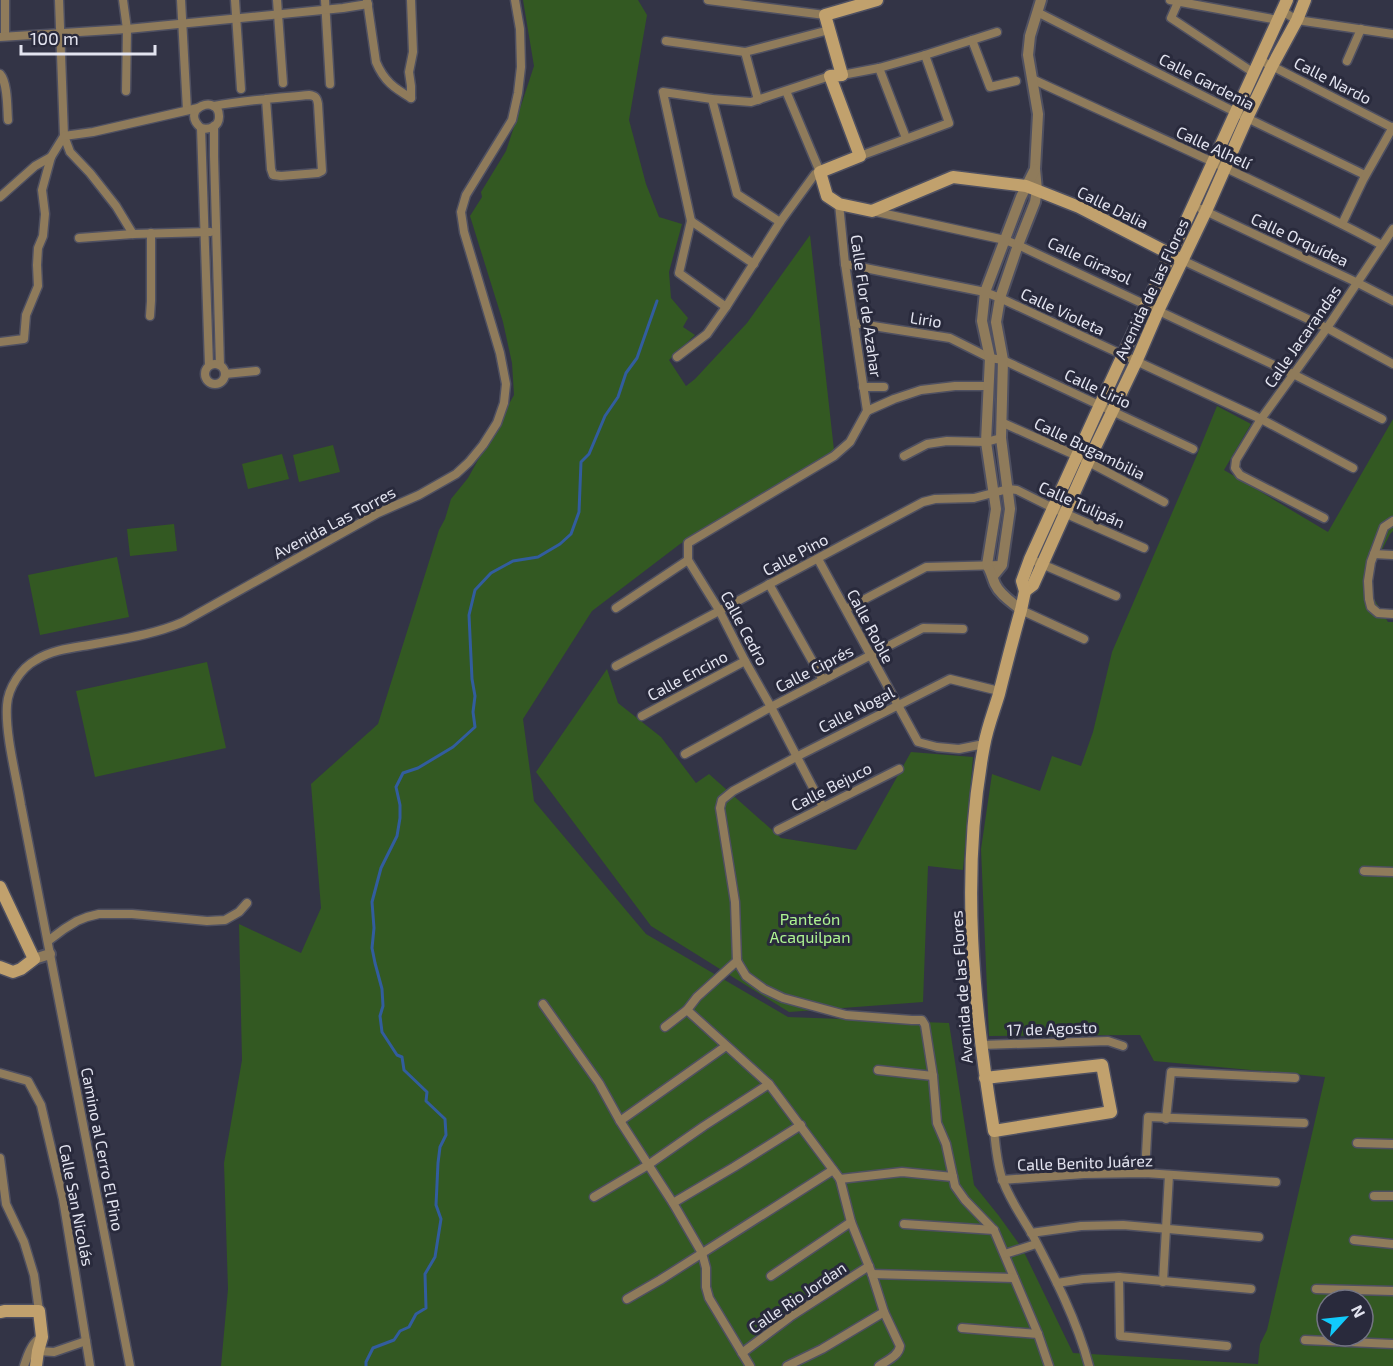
<svg xmlns="http://www.w3.org/2000/svg" width="1393" height="1366" font-family="'Exo 2',sans-serif">
<rect width="100%" height="100%" fill="#333446"/>
<g fill="#335922" fill-rule="evenodd">
<path d="M523,0h115l9,15 -18,105 17,64 13,33 23,7 -13,48 2,26 17,20 -5,9 12,8 -26,25 17,26 9,-7 52,-56 63,-88 24,215 -154,94 -88,67 -69,108 11,82 112,133 142,83 161,6 25,162 25,31 23,32 51,105 185,11 2,-20 7,-14 58,-253 -171,-16 -14,-26 -151,1 -8,-187 11,-75 48,17 12,-35 29,10 12,-34 19,-80 85,-197 20,-49 34,18 -27,46 104,62 65,-113v112l-3,3 -25,50 23,38h5v744h-1172l7,-77 -4,-126 18,-103 -3,-136 62,29 20,-45 -10,-124 67,-60 61,-194 6,-11 6,-20 17,-21 46,-83 -2,-32 -9,-41 -33,-106 12,-19 -1,-5 25,-41 28,-85zM1327,1300h36v36h-36z"/>
<path d="M333,445l7,27 -41,10 -6,-27z"/>
<path d="M282,454l7,25 -41,10 -6,-25z"/>
<path d="M174,524l3,27 -47,5 -3,-27z"/>
<path d="M117,557l12,60 -89,18 -12,-60z"/>
<path d="M207,662l19,86 -131,29 -19,-86z"/>
<path d="M607,669l11,34 43,34 35,46 13,-9 72,64 75,12 55,-98 62,5 -10,113 -35,-4 -5,136 -134,10 -138,-86 -115,-154z"/>
</g>
<g fill="none" stroke-linecap="round" stroke-linejoin="round">
<path stroke="#325d9e" stroke-width="3" d="M366,1366v-4l7,-14 21,-8 6,-9 9,-4 7,-13 10,-6 -1,-34 10,-17 6,-38 -5,-14 2,-42 2,-16 6,-12 -1,-16 -19,-18 1,-9 -23,-22 -2,-13 -5,-2 -15,-23 -2,-16 3,-10 -1,-17 -7,-26 -3,-15 2,-20 -2,-26 9,-34 16,-32 3,-18v-13l-4,-18 7,-14 15,-5 35,-21 22,-20 -2,-15 2,-16 -3,-17 -3,-64 6,-25 16,-17 22,-12 25,-4 22,-13 11,-10 8,-22 2,-50 8,-8 16,-38 13,-19 8,-24 11,-15 20,-57"/>
<g stroke="#4f5061" stroke-width="11">
<g id="minor">
<path d="M5,0v36"/>
<path d="M59,0l5,136 6,16 20,21 26,33 17,28"/>
<path d="M123,0l4,29 -1,62"/>
<path d="M181,0l6,110"/>
<path d="M235,0l6,89"/>
<path d="M277,0l6,83"/>
<path d="M325,0l5,84"/>
<path d="M367,0l9,62c8,19 18,26 35,36"/>
<path d="M708,0l117,15"/>
<path d="M1170,0l108,20"/>
<path d="M1179,0l-8,18 83,55"/>
<path d="M1282,11l15,9 96,14"/>
<path d="M1037,12l210,106 118,57"/>
<path d="M0,37l127,-8 216,-21 25,-4"/>
<path d="M972,40l18,47 26,-6"/>
<path d="M666,41l79,11 84,-22"/>
<path d="M745,52l13,48"/>
<path d="M1260,60l133,68"/>
<path d="M1347,61l14,-32"/>
<path d="M879,68l27,70"/>
<path d="M0,74c8,9 7,34 8,46"/>
<path d="M842,75l37,-7 46,-13 72,-23"/>
<path d="M1032,79c117,54 236,106 350,166"/>
<path d="M411,98v-12l-2,-14 4,-20 -2,-52"/>
<path d="M712,99l25,95 43,28"/>
<path d="M214,106c31,-6 63,-8 95,-11 7,1 8,3 9,9l4,67 -4,2 -37,3 -8,-1 -2,-6 -5,-70"/>
<path d="M214,126v30l6,209"/>
<path d="M201,128c8,2 18,-1 18,-11 1,-24 -41,-9 -18,11l8,237"/>
<path d="M860,156l89,-33 -24,-68"/>
<path d="M0,197l35,-31 16,-9"/>
<path d="M839,204l6,60 22,147"/>
<path d="M1201,209l157,74 35,18"/>
<path d="M872,211l133,29 13,5 275,129 89,45"/>
<path d="M691,221l-12,52 47,34"/>
<path d="M1342,224l21,-44 30,-53"/>
<path d="M79,238l54,-4 77,-2"/>
<path d="M1182,260l145,68 66,36"/>
<path d="M754,264l-63,-43 -28,-129 49,7 39,3 79,-26"/>
<path d="M845,264l140,28 15,6 261,121 92,49"/>
<path d="M150,316l1,-15v-68"/>
<path d="M854,323l96,15 40,20 13,2 190,89"/>
<path d="M0,342l24,-3 2,-24 12,-29 -1,-21 1,-17 5,-12 2,-22 -3,-24 9,-33 13,-21 29,-4 105,-24"/>
<path d="M677,357l30,-23 19,-27 54,-85 35,-48 5,-2 -34,-81"/>
<circle cx="215" cy="374" r="10"/>
<path d="M225,374l31,-3"/>
<path d="M863,387h21"/>
<path d="M1001,422l76,34 87,46"/>
<path d="M904,456l23,-12 20,-3 39,1 15,-4"/>
<path d="M1324,518l-84,-43 -5,-7 1,-8 25,-41 66,-91 66,-99"/>
<path d="M1393,521l-9,6 -13,35 -3,19 1,18 2,8 7,6 15,1"/>
<path d="M1374,554l19,1"/>
<path d="M818,559l100,183 19,5 22,2 25,-5"/>
<path d="M1030,559l86,37"/>
<path d="M769,584l54,96"/>
<path d="M616,608l72,-48"/>
<path d="M846,609l80,-42 76,-2"/>
<path d="M1021,610l63,29"/>
<path d="M616,666l307,-164 12,-3 39,-1 34,-9 9,1 36,18 91,40"/>
<path d="M642,716l103,-55"/>
<path d="M685,754l86,-47 152,-79 40,1"/>
<path d="M823,807l-52,-100 -26,-46 -26,-51 -31,-50v-17l146,-87 16,-14 17,-31 27,-12 27,-9 34,-4h34"/>
<path d="M778,830l121,-61"/>
<path d="M1364,871l29,1"/>
<path d="M48,941l16,-12 13,-8 10,-4 12,-3h33l75,7 18,-1 14,-8 8,-9"/>
<path d="M737,961l9,15 18,13 19,9 63,17 66,5h10l3,5 8,51 4,47 9,21 9,42 10,14 29,30 44,104 11,32"/>
<path d="M737,961l-2,-59 -15,-94 2,-8 11,-9 65,-35 152,-77 49,12"/>
<path d="M543,1004l56,79 21,38 53,82 29,50 4,15v19l3,11 41,68"/>
<path d="M687,1010l82,74 71,95 11,43 21,52 12,38 16,34c-1,10 -14,15 -21,20"/>
<path d="M665,1027l22,-17 10,-13 40,-36"/>
<path d="M981,1045l127,-4 15,5"/>
<path d="M878,1070l55,6"/>
<path d="M0,1073l28,8 13,24 22,94 27,167"/>
<path d="M1166,1119l5,-47 124,6"/>
<path d="M620,1121l106,-75"/>
<path d="M994,1131c2,17 3,34 9,50 7,19 19,36 29,53 22,42 45,86 57,132"/>
<path d="M1357,1143l36,1"/>
<path d="M0,1158l6,46 18,38 10,33 5,36"/>
<path d="M1145,1173l3,-56 156,6"/>
<path d="M840,1179l62,-7 51,5"/>
<path d="M1002,1180l82,-6 61,-1 131,9"/>
<path d="M1374,1196h19"/>
<path d="M594,1197l54,-32 56,-39 65,-42"/>
<path d="M673,1203l61,-36 67,-42"/>
<path d="M904,1224l90,6"/>
<path d="M1031,1233l50,-7 42,-1 136,12"/>
<path d="M1354,1240l39,4"/>
<path d="M1005,1254l31,-10"/>
<path d="M872,1274l142,4"/>
<path d="M771,1276l80,-54"/>
<path d="M1119,1277l1,59 107,10"/>
<path d="M1163,1282l6,-107"/>
<path d="M1057,1283l26,-4 36,-2 132,12"/>
<path d="M1316,1289l77,2"/>
<path d="M627,1299l33,-19 173,-110"/>
<path d="M962,1328l76,6"/>
<path d="M1305,1340l88,4"/>
<path d="M38,1351l16,1 32,-11"/>
<path d="M742,1353l48,-36 79,-51"/>
<path d="M24,1366c3,-9 7,-22 15,-27"/>
<path d="M130,1366l-109,-561c-5,-30 -16,-71 -14,-100 1,-17 14,-37 29,-45 16,-10 35,-12 53,-15 32,-6 64,-10 94,-23l195,-109 41,-18 37,-21 13,-12 14,-17 14,-22 7,-20 2,-19 -6,-31 -36,-121 -3,-20 5,-17 46,-75 6,-27 3,-26 -1,-38 -5,-29"/>
<path d="M787,1366l35,-17 62,-37"/>
</g>
</g>
<g stroke="#4f5061" stroke-width="14">
<g id="tertiary">
<path d="M993,576l9,-11 8,-56 -9,-71 2,-78 -7,-38 4,-24 18,-53 17,-43 2,-12 -2,-21 3,-55 -10,-59 2,-19 11,-36"/>
<path d="M1021,610c-9,-8 -21,-15 -26,-26 -3,-7 -4,-13 -8,-19l9,-56 -10,-67 4,-84 -8,-37 3,-29 36,-95 14,-28"/>
<path d="M34,959l16,-5"/>
</g>
</g>
<g stroke="#4f5061" stroke-width="15">
<g id="secondary">
<path d="M877,0l-52,15 17,60 -12,1 30,80 -40,16 7,24 12,8 33,7 81,-34 73,9 53,21 103,53"/>
<path d="M1025,591l8,-6 55,-123 48,-100 22,-51 48,-100 41,-93 25,-52 25,-46 8,-20"/>
<path d="M0,887l34,72 -13,10 -8,3 -13,-5"/>
<path d="M985,1078l117,-13 9,47 -117,19c-21,-126 -34,-258 -10,-385 3,-18 10,-35 15,-52 7,-28 14,-56 22,-84l4,-19 -3,-10 8,-22 70,-154 46,-100 25,-51 116,-254"/>
<path d="M0,1312l5,-1h34l3,26 -4,14 -2,15"/>
</g>
</g>
<use href="#minor" stroke="#8f7b5b" stroke-width="8"/>
<use href="#tertiary" stroke="#8f7b5b" stroke-width="10"/>
<use href="#secondary" stroke="#c1a16d" stroke-width="12"/>
</g>
<g text-anchor="middle" dominant-baseline="central" stroke-width="6" stroke-linejoin="round" paint-order="stroke">
<g font-size="16" fill="#e3e4f0" stroke="#292a3c">
<text transform="translate(1333 80) rotate(27)">Calle Nardo</text>
<text transform="translate(1207 81) rotate(27)">Calle Gardenia</text>
<text transform="translate(1214 147) rotate(25)">Calle Alhelí</text>
<text transform="translate(1113 207) rotate(26)">Calle Dalia</text>
<text transform="translate(1300 239) rotate(25)">Calle Orquídea</text>
<text transform="translate(1090 260) rotate(25)">Calle Girasol</text>
<text transform="translate(1151 289) rotate(-65)">Avenida de las Flores</text>
<text transform="translate(867 306) rotate(82)">Calle Flor de Azahar</text>
<text transform="translate(1063 311) rotate(25)">Calle Violeta</text>
<text transform="translate(926 319) rotate(9)">Lirio</text>
<text transform="translate(1302 336) rotate(-55)">Calle Jacarandas</text>
<text transform="translate(1098 388) rotate(25)">Calle Lirio</text>
<text transform="translate(1090 448) rotate(26)">Calle Bugambilia</text>
<text transform="translate(1082 504) rotate(24)">Calle Tulipán</text>
<text transform="translate(334 522) rotate(-28)">Avenida Las Torres</text>
<text transform="translate(795 554) rotate(-28)">Calle Pino</text>
<text transform="translate(871 626) rotate(62)">Calle Roble</text>
<text transform="translate(745 628) rotate(62)">Calle Cedro</text>
<text transform="translate(814 668) rotate(-27)">Calle Ciprés</text>
<text transform="translate(687 675) rotate(-28)">Calle Encino</text>
<text transform="translate(856 709) rotate(-27)">Calle Nogal</text>
<text transform="translate(831 786) rotate(-27)">Calle Bejuco</text>
<text transform="translate(961 987) rotate(-94)">Avenida de las Flores</text>
<text transform="translate(1052 1028) rotate(-2)">17 de Agosto</text>
<text transform="translate(103 1149) rotate(79)">Camino al Cerro El Pino</text>
<text transform="translate(1085 1162) rotate(-2)">Calle Benito Juárez</text>
<text transform="translate(77 1205) rotate(79)">Calle San Nicolás</text>
<text transform="translate(797 1297) rotate(-34)">Calle Rio Jordan</text>
</g>
<g font-size="16" fill="#aef492" stroke="#292a3c">
<text x="810" y="918">Panteón<tspan x="810" dy="18">Acaquilpan</tspan></text>
</g>
</g>
<g transform="translate(1345 1318) rotate(63)"><circle r="28" fill="#292a3c" stroke="#737484" stroke-width="1.5"/>
<path d="M0-4.5L10 22L0 15L-10 22Z" fill="#11cafb"/>
<text y="-9" font-size="16" font-weight="bold" text-anchor="middle" fill="#e3e4f0">N</text>
</g>
<path d="M21 45v9h134v-9" fill="none" stroke="#e3e4f0" stroke-width="3"/>
<text x="30" y="45" font-size="18" fill="#e3e4f0" stroke="#292a3c" stroke-width="4.5" paint-order="stroke">100 m</text>
</svg>
